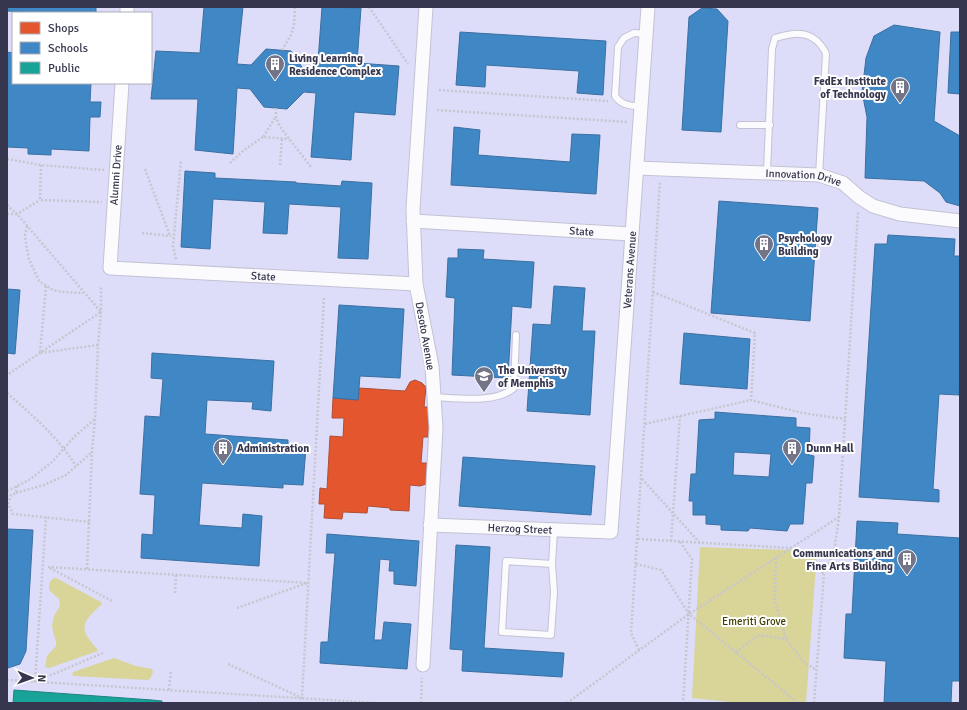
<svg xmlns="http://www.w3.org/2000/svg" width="967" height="710" font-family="Signika,sans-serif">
<rect width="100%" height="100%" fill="#e6e6f3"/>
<path fill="#ddddfa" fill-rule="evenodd" d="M7,7h953v696h-953zM13,13h138v70h-138z"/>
<g fill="#d9d498">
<path d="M700,547l117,4 -11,152h-67l-47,-5z"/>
<path d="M56,578l45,24 1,2c-21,19 -24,24 -4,46v1l-49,17 -4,-1 2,-11 9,-10v-5l-3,-9 -1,-7 2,-9 6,-10 -1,-7 -10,-9c0,-5 0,-11 7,-12z"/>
<path d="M114,658l22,8 16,3 1,3 -3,7 -3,1 -73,-4 -2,-1 1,-3z"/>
</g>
<path fill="#e4572e" stroke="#b04d38" d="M415,380l7,3 4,4 -2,20h6l-1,30h-6l-2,26h6l-1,21 -6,2 -10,-1 -1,26 -19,-1v-2l-22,-2 -1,7 -24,-1 -1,7 -18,-1 1,-14h-6l1,-16 7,1 3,-53 13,1 1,-19h-12l1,-20 25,2 1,-12 46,3 5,-9z"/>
<g fill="#3f88c5" stroke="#3c6fa1" fill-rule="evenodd">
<path d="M7,7h89v6h-55l-34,-2z"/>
<path d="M204,7h39l-6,57 14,1 15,-16 25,2 15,22 11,2 5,-68 39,1 -4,55 42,3 -4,49 -41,-3 -3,48 -40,-3 5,-64 -12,-1 -17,17 -23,-2 -14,-18 -13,-1 -4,66 -38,-4 3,-51h-47l5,-48 44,2z"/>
<path d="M702,8l15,1 11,12 -7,111 -39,-2 7,-113z"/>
<path d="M894,25l46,7 -6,89 26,15v70l-14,-4 -6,-9 -16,-12 -59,-3 2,-61 -5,-25 4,-34 8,-22z"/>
<path d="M460,32l146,9 -3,54 -26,-2 2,-22 -93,-6 -1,22 -29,-2z"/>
<path d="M951,32h9v62l-12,-1z"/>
<path d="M7,52l6,1v30h78l-1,19h11l-1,15h-10l-1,34 -38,-2v6l-23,-1v-6l-21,-1z"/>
<path d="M454,127l26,3 -2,25 92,7 2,-28 28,1 -4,59 -145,-9z"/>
<path d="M185,171l30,2v5l81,4v1l45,3 1,-5 30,2 -4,76 -30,-1 3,-51 -52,-3 -2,30 -24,-1 2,-31 -52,-3 -3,50 -29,-2z"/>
<path d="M719,201l99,7 -8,113 -99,-8z"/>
<path d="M888,235l67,4 -1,17h6v119l-1,20 -20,-1 -6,95 6,1v12l-80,-5 16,-253h12z"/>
<path d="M458,249l26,1 -1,9 51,3 -3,46 -19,-2 -4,72 -56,-3 3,-77 -9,-1 2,-39h10z"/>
<path d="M554,286l31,2 -3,43h13l-5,84 -63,-4 6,-87 18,1z"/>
<path d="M7,289l13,1 -5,64 -8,-1z"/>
<path d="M339,305l65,4 -4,69 -40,-2 -2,24 -25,-2z"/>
<path d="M684,333l66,6 -3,50 -67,-5z"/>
<path d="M152,353l122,8 -3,50 -19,-2 1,-7 -46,-2 -2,34 83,6v6l18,1 -3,38 -20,-1v4l-81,-5 -3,42 43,3 1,-14 19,2 -3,50 -118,-8 1,-24 11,1 2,-40 -15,-1 5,-78 15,1 3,-38 -12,-1z"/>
<path d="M715,412l81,6v9l14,1 -1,27 5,1 -2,27h-6l-3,41h-13l-3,7 -37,-3 -2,3 -27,-1v-5l-15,-1v-9h-13v-14h-4l2,-27h5l3,-54 16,-1zM734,452l37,2 -2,23 -36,-2z"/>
<path d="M463,457l132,9 -4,49 -132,-9z"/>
<path d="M857,521l41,2 -1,11 63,4v143h-8l-1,22h-67l2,-42 -42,-3 2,-44h6z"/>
<path d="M7,529l26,1 -7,121 -6,13 -12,4h-1z"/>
<path d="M327,534l92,7 -3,45 -22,-2v-13h-5l1,-11 -10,-1 -6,81h8l2,-18 27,2 -4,45 -87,-6 1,-21h7l7,-89h-9z"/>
<path d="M456,545l34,2 -6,101 80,5 -2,24 -100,-6 1,-21 -13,-1z"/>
</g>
<path fill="#17a398" stroke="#208282" d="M14,690l138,10 10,1v2h-149z"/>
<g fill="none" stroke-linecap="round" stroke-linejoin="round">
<g stroke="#c3c2d4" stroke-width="8">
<g id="service">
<path d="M641,107c-11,-2 -19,-1 -26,-11l3,-49 6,-9 10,-5 12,1"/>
<path d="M740,125h30"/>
<path d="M767,172l5,-123 3,-11c15,-4 29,-8 42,3 4,4 7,7 9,13l-7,121"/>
<path d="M434,397c22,1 62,7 80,-9l2,-53"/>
<path d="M552,564l2,28 -3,43 -49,-3 4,-71 46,3 2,-34"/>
</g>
</g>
<g stroke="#c3c2d4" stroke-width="15">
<g id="minor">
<path d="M127,13v-6"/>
<path id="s1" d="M122,83l-12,185 306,16"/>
<path id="s2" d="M637,168l182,7 24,8 16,14 14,9 27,8 60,7"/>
<path id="s3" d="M413,221l218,13"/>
<path id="s4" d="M430,525l181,7 37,-525"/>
<path d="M423,665l13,-237 -4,-62 -16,-82 -3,-75 13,-202"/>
</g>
</g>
<g stroke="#c6c6cf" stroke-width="2.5" stroke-dasharray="2 2" stroke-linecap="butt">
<path d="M369,7l39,57"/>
<path d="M282,50l9,-15 3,-10 1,-18"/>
<path d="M439,90l169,11"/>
<path d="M276,108v9l4,10 31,40"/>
<path d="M437,110l190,12"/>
<path d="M275,118l-12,19 26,2"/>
<path d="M7,159l34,6 63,5"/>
<path d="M230,163l14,-13 19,-13"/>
<path d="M41,165l-1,35 62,2"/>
<path d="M280,165l2,-27"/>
<path d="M145,169l25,67"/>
<path d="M7,205l10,9 23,-14"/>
<path d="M7,214h10l84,98 -94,63"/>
<path d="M27,226l-2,9 1,9 3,15 10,22 14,9 9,2 21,1"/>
<path d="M142,233l29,3"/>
<path d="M176,259l-3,-13 8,-86"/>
<path d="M46,286l-6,67 58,-8"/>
<path d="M653,292l102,41 -4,67 51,13 43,6"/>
<path d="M7,393c26,23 50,43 69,73"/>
<path d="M645,424l106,-24"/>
<path d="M642,479l58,64"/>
<path d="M17,486l-1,7 -5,2 -3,9 5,10 77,8"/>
<path d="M7,491l22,-11 23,-18 23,-26 20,-17"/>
<path d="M16,493l28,-8 22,-10 26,-23"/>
<path d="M638,539l152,9 34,26"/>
<path d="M671,541l9,-125"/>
<path d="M680,542l12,17 -9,144"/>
<path d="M776,558l-1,43 11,38"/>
<path d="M636,564l25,6 28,44 109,89"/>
<path d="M48,567l260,16"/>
<path d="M50,568l62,33"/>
<path d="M87,569l5,-117 3,-33 3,-74 3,-33v-25"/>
<path d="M175,593l1,-18"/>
<path d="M237,608l70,-25"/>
<path d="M639,650l-8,-17 29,-452"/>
<path d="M736,652l23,-17 27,4 18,23 12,8"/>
<path d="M228,664l74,34 22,-400"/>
<path d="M7,680l371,23"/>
<path d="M35,682l11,-165"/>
<path d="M35,682l70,-30"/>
<path d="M169,690l2,-20"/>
<path d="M421,703l1,-25"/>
<path d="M567,703l122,-89 150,-97"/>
<path d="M814,703l10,-129 10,-22 5,-35 19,-305"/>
</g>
<use href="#service" stroke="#fbfbfd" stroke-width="6"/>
<use href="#minor" stroke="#fbfbfd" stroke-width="13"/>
</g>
<defs>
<g id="building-pin" transform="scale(1)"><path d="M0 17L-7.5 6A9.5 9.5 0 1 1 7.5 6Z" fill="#747488" stroke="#fff"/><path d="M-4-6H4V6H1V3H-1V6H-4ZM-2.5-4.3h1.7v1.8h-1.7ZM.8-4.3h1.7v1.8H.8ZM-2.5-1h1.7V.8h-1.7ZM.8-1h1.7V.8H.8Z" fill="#fff"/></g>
<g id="university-pin" transform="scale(1)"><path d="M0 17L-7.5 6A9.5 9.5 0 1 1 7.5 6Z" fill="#747488" stroke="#fff"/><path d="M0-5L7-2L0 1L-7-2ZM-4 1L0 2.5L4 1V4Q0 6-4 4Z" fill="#fff"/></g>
</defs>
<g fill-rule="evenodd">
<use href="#building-pin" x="275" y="64"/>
<use href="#building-pin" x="900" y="87"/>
<use href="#building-pin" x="764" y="244"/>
<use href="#university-pin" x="484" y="376"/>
<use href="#building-pin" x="223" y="448"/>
<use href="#building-pin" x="792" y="448"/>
<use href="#building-pin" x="907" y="559"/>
</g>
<g text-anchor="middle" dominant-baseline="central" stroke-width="4" stroke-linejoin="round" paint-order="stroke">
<g font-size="11" font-weight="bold" fill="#36364e" stroke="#fff" text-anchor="start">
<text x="289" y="58">Living Learning<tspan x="289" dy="13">Residence Complex</tspan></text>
<text x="886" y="81" text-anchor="end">FedEx Institute<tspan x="886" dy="13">of Technology</tspan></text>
<text x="778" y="238">Psychology<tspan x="778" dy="13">Building</tspan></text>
<text x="498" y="370">The University<tspan x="498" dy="13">of Memphis</tspan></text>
<text x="237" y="448">Administration</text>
<text x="806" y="448">Dunn Hall</text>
<text x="893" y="553" text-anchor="end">Communications and<tspan x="893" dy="13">Fine Arts Building</tspan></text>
</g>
<g font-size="11" fill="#36364e" stroke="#fff">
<text transform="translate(116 175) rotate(-86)">Alumni Drive</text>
<text stroke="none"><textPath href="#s2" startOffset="167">Innovation Drive</textPath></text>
<text stroke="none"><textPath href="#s3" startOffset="169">State</textPath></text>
<text stroke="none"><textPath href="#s4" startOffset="444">Veterans Avenue</textPath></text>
<text stroke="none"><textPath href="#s1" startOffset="339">State</textPath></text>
<text transform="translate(425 336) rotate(80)">Desoto Avenue</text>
<text stroke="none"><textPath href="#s4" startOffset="90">Herzog Street</textPath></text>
</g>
<g font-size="11" fill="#433e00" stroke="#fff">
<text x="754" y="621">Emeriti Grove</text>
</g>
</g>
<rect width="967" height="710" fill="none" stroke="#36364e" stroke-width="16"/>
<rect x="12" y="12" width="140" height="72" fill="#ffffff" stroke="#afafb8"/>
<rect x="20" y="22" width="20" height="12" fill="#e4572e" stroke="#afafb8"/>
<text x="48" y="32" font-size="12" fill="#36364e">Shops</text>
<rect x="20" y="42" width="20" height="12" fill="#3f88c5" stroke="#afafb8"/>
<text x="48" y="52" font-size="12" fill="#36364e">Schools</text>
<rect x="20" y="62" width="20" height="12" fill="#17a398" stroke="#afafb8"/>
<text x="48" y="72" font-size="12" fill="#36364e">Public</text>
<g transform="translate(32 678) rotate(92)" stroke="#ffffff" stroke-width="3" paint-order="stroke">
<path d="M0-3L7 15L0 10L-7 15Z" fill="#36364e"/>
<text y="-6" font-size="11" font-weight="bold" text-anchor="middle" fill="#36364e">N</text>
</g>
</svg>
